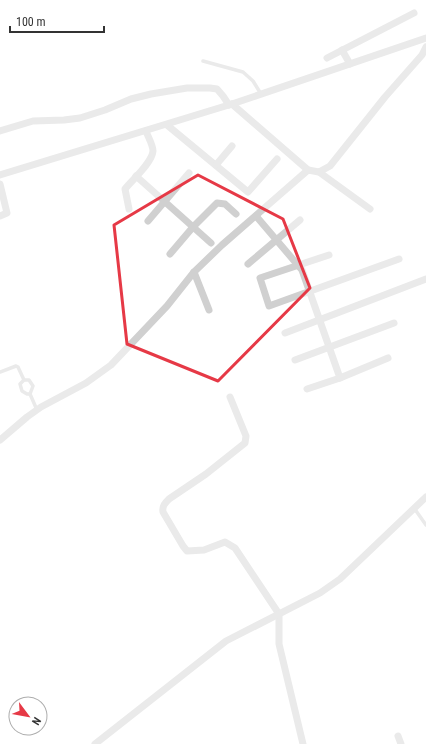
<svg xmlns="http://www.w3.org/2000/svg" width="426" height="744" font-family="'Roboto Condensed',sans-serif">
<rect width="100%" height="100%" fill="#fff"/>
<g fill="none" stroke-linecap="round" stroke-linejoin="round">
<g stroke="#d0d0d0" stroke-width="3.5">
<path d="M203,61l40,11 10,9 8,13"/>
<path d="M0,372l16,-6 2,1 6,13h5l4,6 -3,8 7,16"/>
<path d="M24,380l-4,4 2,7 5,3h3"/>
<path d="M414,508l12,17"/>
</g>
<g stroke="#d0d0d0" stroke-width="7">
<path d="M342,50l8,14"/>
<path d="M327,58l87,-45"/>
<path d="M232,104l76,66"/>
<path d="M167,125l81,67 29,-33"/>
<path d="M0,131l33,-10 31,-1 16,-2 25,-8 26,-11 20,-5 36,-6h23l7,1 6,7 6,9"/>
<path d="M216,165l16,-19"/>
<path d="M319,172l51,37"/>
<path d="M0,175l232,-71 194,-66"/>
<path d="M136,176l75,67"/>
<path d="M0,184l7,29 -7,3"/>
<path d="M129,209l-4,-20c7,-9 27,-26 28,-38 0,-6 -5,-14 -7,-20"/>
<path d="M256,216l46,54 38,108 -33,11"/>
<path d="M148,221l41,-48"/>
<path d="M170,254l23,-27 24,-24 8,1 11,10"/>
<path d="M329,255l-69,23 9,28 130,-47"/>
<path d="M248,264l52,-44"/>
<path d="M194,272l15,38"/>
<path d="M285,333l141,-54"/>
<path d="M295,360l99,-37"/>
<path d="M340,378l48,-20"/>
<path d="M230,397l16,39 -1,7 -39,31 -37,25c-4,4 -7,7 -6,13l20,34 4,5 17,-1 21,-8 10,6 44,66"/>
<path d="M0,440l27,-23 14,-10 45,-24 25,-18 56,-59 27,-34 28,-27 86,-75 11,2 11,-6 55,-69 37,-42 4,-8"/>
<path d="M279,614v30l24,100"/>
<path d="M398,736l3,8"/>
<path d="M95,744l131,-103 94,-48 20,-14 86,-82"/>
</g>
</g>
<path d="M0 0H426V744H0ZM198,175l85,44 27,69 -92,93 -91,-37 -13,-119z" fill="#fff" fill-opacity=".55" fill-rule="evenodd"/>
<path fill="none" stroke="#e63946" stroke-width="3" stroke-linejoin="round" d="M198,175l85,44 27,69 -92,93 -91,-37 -13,-119z"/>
<g transform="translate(28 716) rotate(122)"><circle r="19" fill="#ffffff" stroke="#adadad"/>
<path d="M0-3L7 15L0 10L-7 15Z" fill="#e63946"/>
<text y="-6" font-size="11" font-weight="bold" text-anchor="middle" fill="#333333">N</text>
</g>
<path d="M10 26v6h94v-6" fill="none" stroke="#333333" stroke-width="2"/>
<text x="16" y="26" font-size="12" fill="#333333" stroke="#ffffff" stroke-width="3" paint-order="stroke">100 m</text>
</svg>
